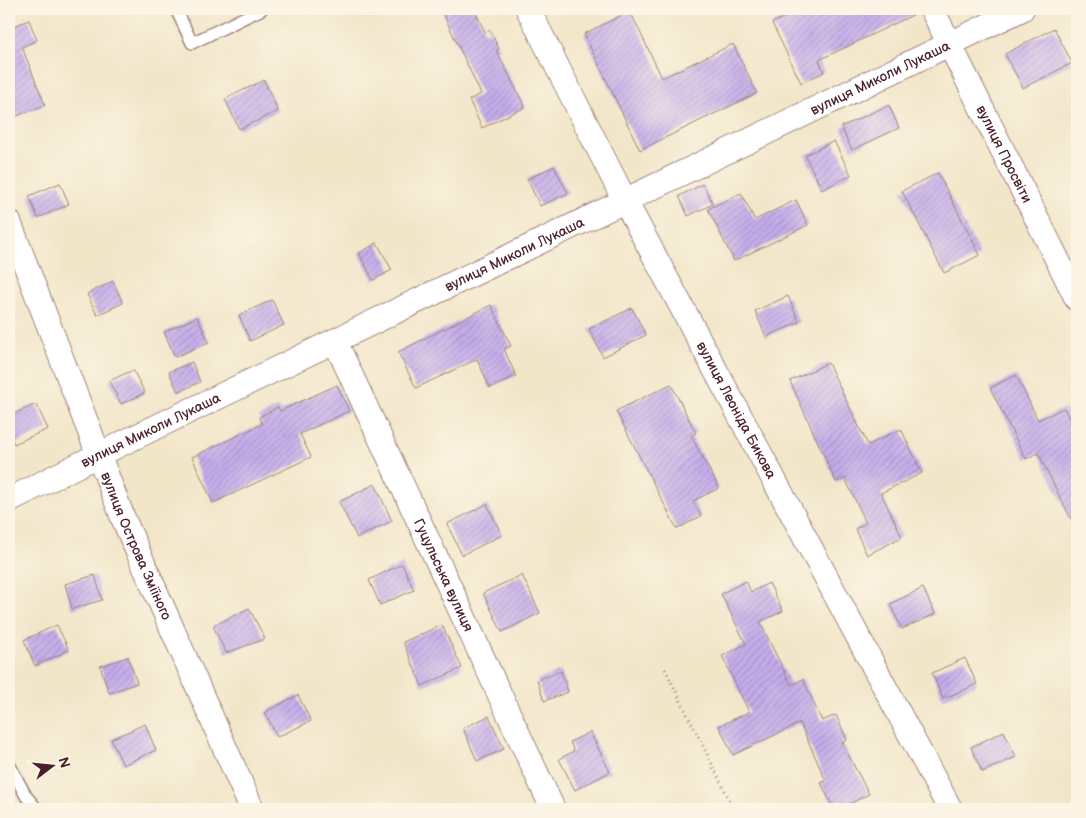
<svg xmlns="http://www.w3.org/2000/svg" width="1086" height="818" font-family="'Balsamiq Sans',sans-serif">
<defs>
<pattern id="building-hatch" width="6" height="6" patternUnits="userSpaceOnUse" patternTransform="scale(1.25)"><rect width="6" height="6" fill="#c5aeec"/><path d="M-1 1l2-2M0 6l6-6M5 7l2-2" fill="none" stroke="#a28dbf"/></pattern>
</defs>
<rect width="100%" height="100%" fill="#fcf5e5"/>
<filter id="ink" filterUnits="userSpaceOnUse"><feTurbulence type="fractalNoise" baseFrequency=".02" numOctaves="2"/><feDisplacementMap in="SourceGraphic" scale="10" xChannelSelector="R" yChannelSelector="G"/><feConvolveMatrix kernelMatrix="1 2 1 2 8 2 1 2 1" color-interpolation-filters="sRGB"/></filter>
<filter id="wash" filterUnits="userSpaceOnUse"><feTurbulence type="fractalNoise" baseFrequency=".0096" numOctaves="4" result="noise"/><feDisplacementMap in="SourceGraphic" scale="20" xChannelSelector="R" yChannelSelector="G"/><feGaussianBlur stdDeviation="1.12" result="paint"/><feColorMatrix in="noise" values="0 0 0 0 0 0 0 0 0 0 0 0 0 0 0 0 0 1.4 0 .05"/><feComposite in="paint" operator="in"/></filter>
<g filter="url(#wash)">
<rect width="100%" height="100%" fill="#f2e6c9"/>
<g id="blocks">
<g fill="url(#building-hatch)">
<path d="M441,9h33l11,23 5,-2 9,19 -3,1 29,57 -43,21 -13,-28 12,-6z"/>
<path d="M802,9h116l1,3 -100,48 5,12 -23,11 -29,-60z"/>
<path d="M630,11l32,67 71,-34 24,49 -117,57 -56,-116z"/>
<path d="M9,17l5,9 15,-6 8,20 -15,7 23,58 -36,14z"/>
<path d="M1054,28l18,35 -49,25 -18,-34z"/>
<path d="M264,80l14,31 -39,18 -14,-30z"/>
<path d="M889,105l10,23 -47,22 -11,-23z"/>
<path d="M834,141l17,34 -29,15 -17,-35z"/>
<path d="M554,166l14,27 -28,13 -13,-27z"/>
<path d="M938,173l42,82 -36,18 -42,-82z"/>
<path d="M60,183l9,21 -31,14 -9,-22z"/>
<path d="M703,184l10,20 -25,12 -9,-20z"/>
<path d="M741,193l14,27 41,-20 12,25 -74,36 -26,-52z"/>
<path d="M377,243l15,27 -19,10 -14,-27z"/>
<path d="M113,281l10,22 -26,12 -10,-21z"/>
<path d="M788,296l11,26 -33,15 -11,-26z"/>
<path d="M272,300l12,25 -34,16 -11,-26z"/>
<path d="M491,305l20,41 -7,3 12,27 -26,12 -13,-29 -61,29 -18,-36z"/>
<path d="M632,308l14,27 -43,22 -14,-28z"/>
<path d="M197,317l12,25 -34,15 -11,-25z"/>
<path d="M192,362l8,20 -22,10 -9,-20z"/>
<path d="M828,363l40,82 33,-16 21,44 -41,20 21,44 -35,18 -12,-26 11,-6 -21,-45 -9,4 -46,-101z"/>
<path d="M133,370l12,23 -24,11 -12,-23z"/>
<path d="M1016,375l22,45 26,-12 13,27v96l-39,-78 -12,6 -36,-71z"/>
<path d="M671,384l25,49 -5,3 28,52 -26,13 8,15 -24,13 -61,-118z"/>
<path d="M337,385l12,26 -49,23 11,23 -98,46 -21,-46 70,-33 -3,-7 19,-10 2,4z"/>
<path d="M36,404l12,25 -34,15 -5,-12v-16z"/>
<path d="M375,484l17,37 -35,17 -18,-36z"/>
<path d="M487,504l15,31 -40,20 -15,-31z"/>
<path d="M402,564l12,26 -34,15 -11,-25z"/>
<path d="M95,575l7,25 -30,9 -7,-25z"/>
<path d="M522,575l18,38 -38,19 -19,-39z"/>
<path d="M746,581l5,11 18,-9 14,28 -23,11 31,63 12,-6 19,42 14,-6 11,25 -5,3 27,51 -30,15h-5l-13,-26 5,-2 -26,-58 -67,32 -14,-29 30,-14 -27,-56 24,-12 -25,-50z"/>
<path d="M923,588l12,26 -33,15 -12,-25z"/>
<path d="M249,608l16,31 -39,14 -13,-27z"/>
<path d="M57,625l12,25 -34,16 -11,-26z"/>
<path d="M442,625l20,43 -40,18 -19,-44z"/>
<path d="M128,657l9,26 -28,10 -9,-27z"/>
<path d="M965,658l12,26 -34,15 -11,-26z"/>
<path d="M561,671l7,21 -24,9 -7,-21z"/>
<path d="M298,695l13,26 -34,16 -12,-25z"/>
<path d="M489,716l15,33 -27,12 -14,-33z"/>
<path d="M145,724l11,26 -33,15 -12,-26z"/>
<path d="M1004,731l12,26 -34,15 -11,-25z"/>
<path d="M590,732l20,40 -35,18 -16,-31 15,-8 -4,-9z"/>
</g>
</g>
</g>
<g filter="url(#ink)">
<use href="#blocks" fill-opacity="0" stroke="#9e827a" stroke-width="1"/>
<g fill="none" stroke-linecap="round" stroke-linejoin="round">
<g stroke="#9e827a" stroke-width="14">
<g id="service">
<path d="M176,9l16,34 70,-34"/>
<path d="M9,764l17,32 11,13"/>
</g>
</g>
<g stroke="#9e827a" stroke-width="26">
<g id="minor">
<path id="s1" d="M528,9l97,192 325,608"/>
<path id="s2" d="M932,9l145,290"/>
<path id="s3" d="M9,222l114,296 129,291"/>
<path id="s4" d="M335,341l218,468"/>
<path id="s5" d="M9,500l89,-45 924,-446"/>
</g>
</g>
<path stroke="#9e827a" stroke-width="3" stroke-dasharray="1 4" stroke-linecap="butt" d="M665,669l69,140"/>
<use href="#service" stroke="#fff" stroke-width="11"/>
<use href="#minor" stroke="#fff" stroke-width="24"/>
</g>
</g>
<g text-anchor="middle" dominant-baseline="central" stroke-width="4" stroke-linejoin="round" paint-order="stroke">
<g font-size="14" fill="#4a1f2b" stroke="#fcf5e5">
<text stroke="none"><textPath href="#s5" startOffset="968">вулиця Миколи Лукаша</textPath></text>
<text stroke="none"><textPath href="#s2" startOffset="162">вулиця Просвіти</textPath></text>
<text stroke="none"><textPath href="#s5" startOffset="562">вулиця Миколи Лукаша</textPath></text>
<text stroke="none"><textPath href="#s1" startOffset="452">вулиця Леоніда Бикова</textPath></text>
<text stroke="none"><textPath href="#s5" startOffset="158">вулиця Миколи Лукаша</textPath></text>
<text stroke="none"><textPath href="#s3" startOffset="348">вулиця Острова Зміїного</textPath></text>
<text stroke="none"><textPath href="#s4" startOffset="258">Гуцульська вулиця</textPath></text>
</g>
</g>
<rect width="1086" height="818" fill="none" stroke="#fcf5e5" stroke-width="30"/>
<g transform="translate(52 766) rotate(74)" stroke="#fcf5e5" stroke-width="4" paint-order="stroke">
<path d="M0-4L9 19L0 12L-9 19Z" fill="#4a1f2b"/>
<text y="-8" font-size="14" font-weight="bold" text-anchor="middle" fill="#4a1f2b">N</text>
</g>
</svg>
